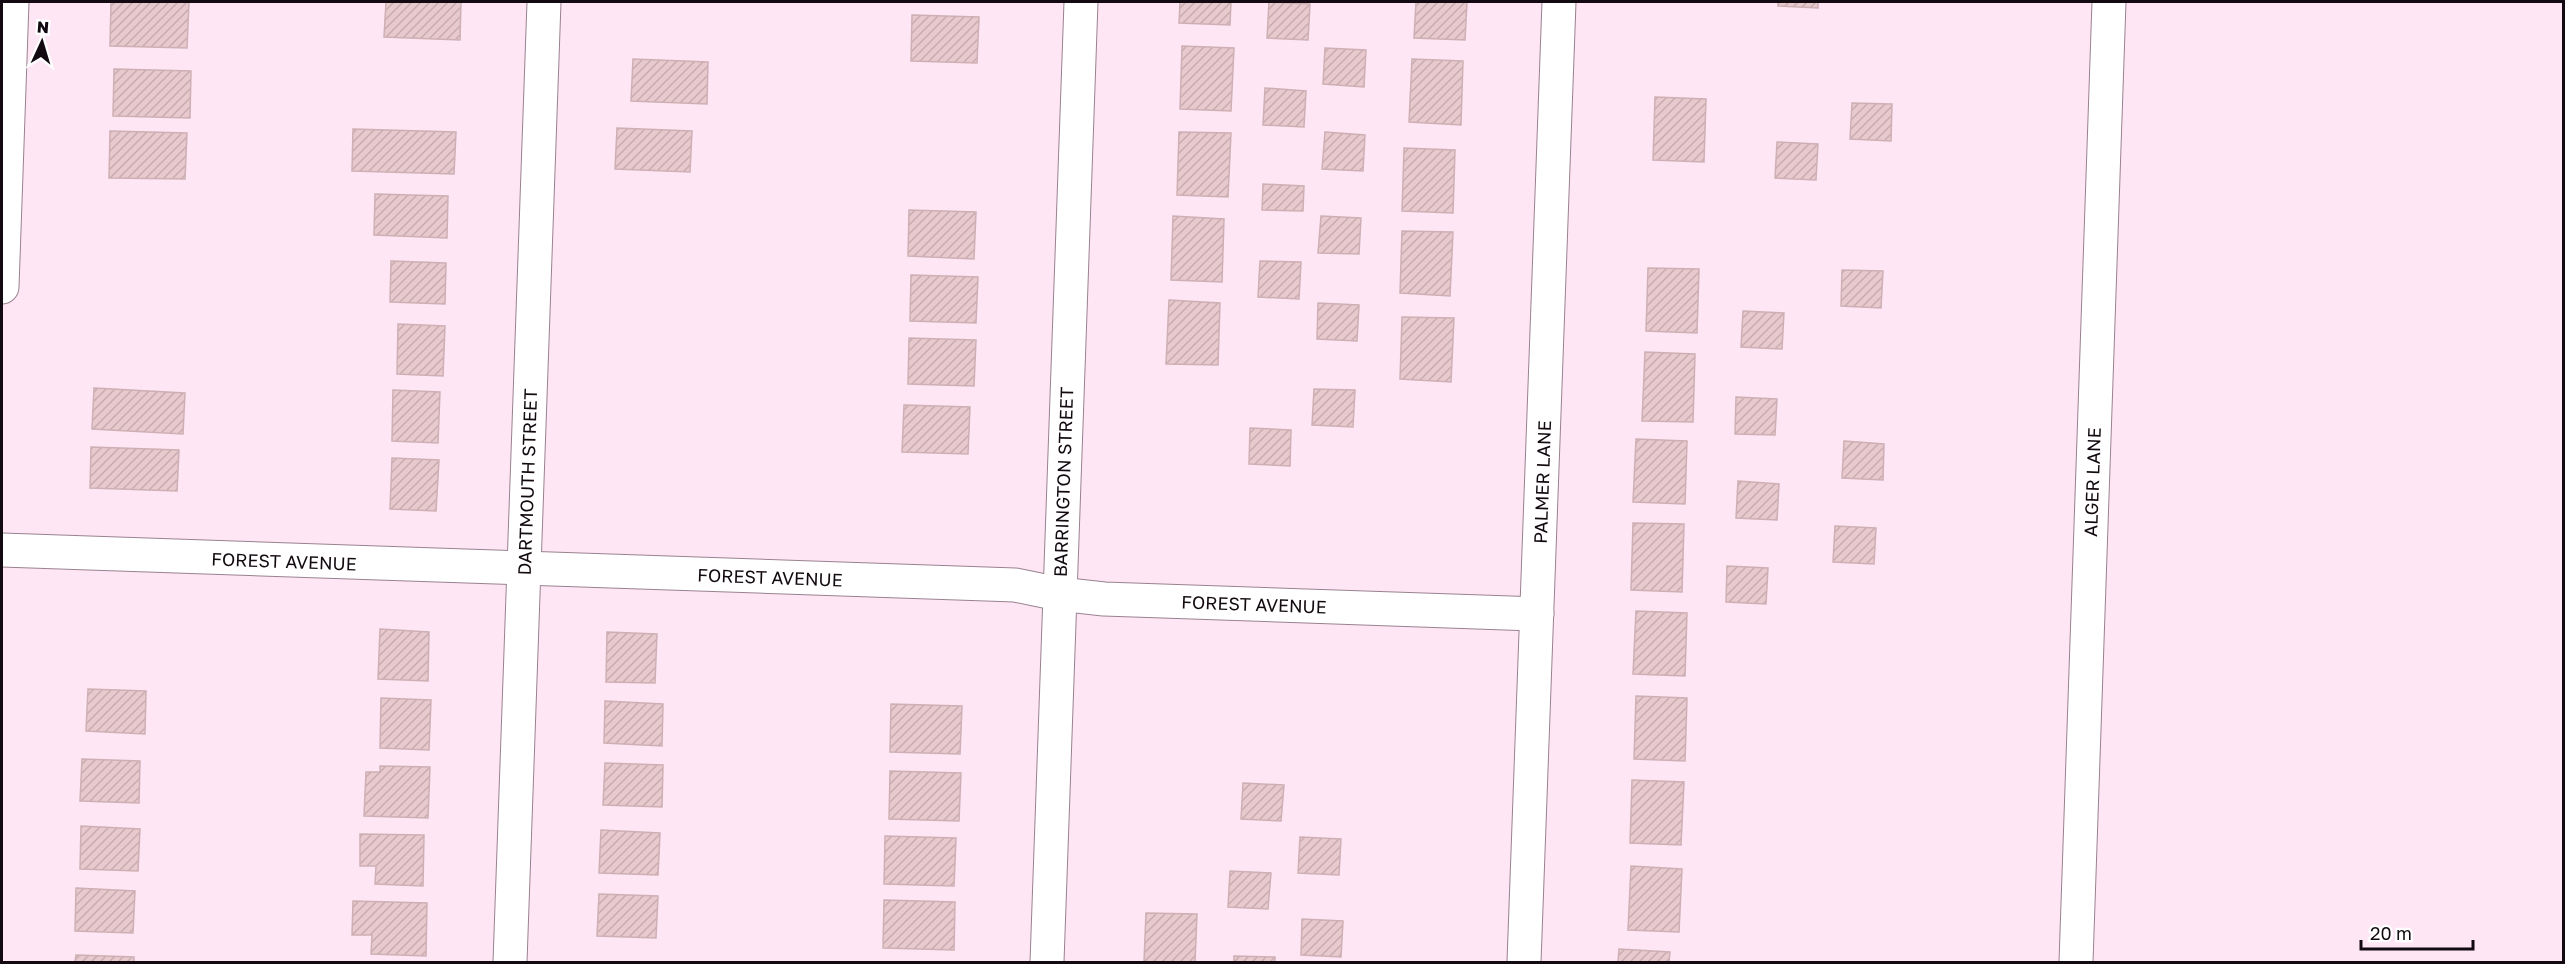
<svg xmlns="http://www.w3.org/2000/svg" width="2565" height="964" font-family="'Golos Text',sans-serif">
<defs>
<pattern id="building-hatch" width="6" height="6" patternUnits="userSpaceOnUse" patternTransform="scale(1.5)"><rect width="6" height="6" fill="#e8cace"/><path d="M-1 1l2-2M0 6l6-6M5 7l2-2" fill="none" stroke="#c6acb0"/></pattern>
</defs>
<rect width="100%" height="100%" fill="#ffe6f5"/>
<g fill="url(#building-hatch)" stroke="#ceb0b4" stroke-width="1.5">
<path d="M111,2h78l-2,46 -77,-2z"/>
<path d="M386,2h75l-1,38 -76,-3z"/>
<path d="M1180,2h51l-1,23 -51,-2z"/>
<path d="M1269,2l41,2 -2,36 -41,-2z"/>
<path d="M1416,2h51l-2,38 -51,-2z"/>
<path d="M1778,2h40v6l-40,-2z"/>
<path d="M912,15l67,2 -2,46 -66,-2z"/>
<path d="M1182,46l52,2 -3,63 -51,-2z"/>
<path d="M1325,48l41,2 -2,37 -41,-3z"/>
<path d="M633,59l75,3 -1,42 -76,-3z"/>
<path d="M1412,59l51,2 -2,64 -52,-3z"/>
<path d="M114,69l77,2 -1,47 -77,-2z"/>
<path d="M1265,88l41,3 -2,36 -41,-2z"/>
<path d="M1655,97l51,2 -2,63 -51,-2z"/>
<path d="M1852,103l40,1 -1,37 -41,-2z"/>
<path d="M617,128l75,3 -2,41 -75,-3z"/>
<path d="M353,129l103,3 -2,42 -102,-3z"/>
<path d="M110,131l77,2 -2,46 -76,-1z"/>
<path d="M1179,132l52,1 -3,64 -51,-2z"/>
<path d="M1325,132l40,3 -2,36 -41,-2z"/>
<path d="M1777,142l41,2 -2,36 -41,-2z"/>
<path d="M1404,148l51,2 -2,63 -51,-2z"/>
<path d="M1263,184l41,2 -1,25 -41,-1z"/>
<path d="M375,194l73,2 -1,42 -73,-3z"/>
<path d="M909,210l67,2 -2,47 -66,-3z"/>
<path d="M1173,216l51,3 -2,63 -51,-2z"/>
<path d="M1321,216l40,2 -2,36 -41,-1z"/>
<path d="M1402,231l51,1 -3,64 -50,-3z"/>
<path d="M391,261l55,2 -1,41 -55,-2z"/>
<path d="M1260,261l41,1 -2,37 -41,-2z"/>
<path d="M1648,268l51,1 -2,64 -51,-2z"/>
<path d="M1842,270l41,1 -2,37 -40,-2z"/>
<path d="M911,275l67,2 -2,46 -66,-2z"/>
<path d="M1169,300l51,3 -2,62 -52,-1z"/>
<path d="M1318,303l41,2 -2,36 -40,-2z"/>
<path d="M1743,311l41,2 -2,36 -41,-2z"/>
<path d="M1402,317l52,1 -3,64 -51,-3z"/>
<path d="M398,324l47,2 -2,50 -46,-2z"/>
<path d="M909,338l67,2 -2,46 -66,-2z"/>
<path d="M1645,352l50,2 -2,68 -51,-1z"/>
<path d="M94,388l91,5 -2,41 -91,-5z"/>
<path d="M1314,389l41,1 -2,37 -41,-2z"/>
<path d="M393,390l47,2 -2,51 -46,-2z"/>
<path d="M1736,397l41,2 -2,36 -40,-1z"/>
<path d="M904,405l66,2 -2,47 -66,-2z"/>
<path d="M1250,428l41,2 -1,36 -41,-2z"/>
<path d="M1636,439l51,2 -2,63 -52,-2z"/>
<path d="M1844,441l40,3 -1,36 -41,-2z"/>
<path d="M91,447l88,3 -2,41 -87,-3z"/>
<path d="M392,458l47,2 -3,51 -46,-2z"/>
<path d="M1738,481l41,3 -2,36 -41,-2z"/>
<path d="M1633,523l51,1 -2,68 -51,-2z"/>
<path d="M1835,526l41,2 -2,36 -41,-2z"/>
<path d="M1727,566l41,2 -2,36 -40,-2z"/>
<path d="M1636,611l51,2 -2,63 -52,-2z"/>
<path d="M380,629l49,3 -1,49 -50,-2z"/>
<path d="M607,632l50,2 -2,49 -49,-1z"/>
<path d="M88,689l58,2 -1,43 -59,-3z"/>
<path d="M1636,696l51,2 -2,63 -51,-2z"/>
<path d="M381,698l50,2 -2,50 -49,-2z"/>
<path d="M605,701l58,3 -1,42 -58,-3z"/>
<path d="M891,704l71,2 -2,48 -70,-2z"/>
<path d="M82,759l58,2 -1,42 -59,-2z"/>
<path d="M605,763l58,2 -1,42 -59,-2z"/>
<path d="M380,766l50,1 -2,51 -64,-2 2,-44h14z"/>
<path d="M890,771l71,2 -2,48 -70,-2z"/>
<path d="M1632,780l52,2 -3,63 -51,-2z"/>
<path d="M1243,783l41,2 -3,36 -40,-2z"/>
<path d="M81,826l59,3 -2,42 -58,-2z"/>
<path d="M601,830l59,3 -2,42 -59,-2z"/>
<path d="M360,834l64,1 -1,51 -48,-2 1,-18h-16z"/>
<path d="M885,836l71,2 -2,48 -70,-2z"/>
<path d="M1300,837l41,2 -2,36 -41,-2z"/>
<path d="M1631,866l51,3 -3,63 -51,-2z"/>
<path d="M1230,871l41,2 -3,36 -40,-2z"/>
<path d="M76,888l59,3 -2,42 -58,-2z"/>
<path d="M599,894l59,2 -2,42 -59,-2z"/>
<path d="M884,900l71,2 -1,48 -71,-2z"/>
<path d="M353,901l74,2 -1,53 -55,-2 1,-19h-20z"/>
<path d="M1146,913l51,1 -2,48h-51z"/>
<path d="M1302,919l41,2 -2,36 -40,-2z"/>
<path d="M1619,949l51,3 -1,10h-51z"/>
<path d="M76,955l58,2v5h-59z"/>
<path d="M1234,956l41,1v5h-41z"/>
</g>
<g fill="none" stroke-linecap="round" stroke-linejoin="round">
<g stroke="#998290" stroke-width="35">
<g id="minor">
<path d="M2,287l10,-285"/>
<path d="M2,550l1013,35 44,9 45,5 433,15"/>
<path d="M510,962l34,-960"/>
<path d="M1047,962l34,-960"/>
<path d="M1524,962l35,-960"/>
<path d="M2076,962l33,-960"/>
</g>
</g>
<use href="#minor" stroke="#fff" stroke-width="33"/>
</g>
<g text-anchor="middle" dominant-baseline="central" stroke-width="4.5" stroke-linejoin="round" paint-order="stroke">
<g font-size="18" fill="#120a10" stroke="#fff">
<text transform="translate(527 482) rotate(-88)">DARTMOUTH STREET</text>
<text transform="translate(1063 482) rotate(-88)">BARRINGTON STREET</text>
<text transform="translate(1542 482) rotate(-88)">PALMER LANE</text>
<text transform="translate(2092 482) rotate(-88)">ALGER LANE</text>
<text transform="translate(284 561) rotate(2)">FOREST AVENUE</text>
<text transform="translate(770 577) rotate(2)">FOREST AVENUE</text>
<text transform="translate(1254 604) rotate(2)">FOREST AVENUE</text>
</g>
</g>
<rect width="2565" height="964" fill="none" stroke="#120a10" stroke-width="6"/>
<g transform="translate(42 42) rotate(4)" stroke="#ffffff" stroke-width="4.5" paint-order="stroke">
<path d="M0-4.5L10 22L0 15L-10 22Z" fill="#120a10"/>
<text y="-9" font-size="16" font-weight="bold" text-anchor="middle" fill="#120a10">N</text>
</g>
<path d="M2361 940v9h112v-9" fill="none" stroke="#120a10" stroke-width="3"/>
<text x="2370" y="940" font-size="18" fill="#120a10" stroke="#ffffff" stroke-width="4.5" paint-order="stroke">20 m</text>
</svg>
